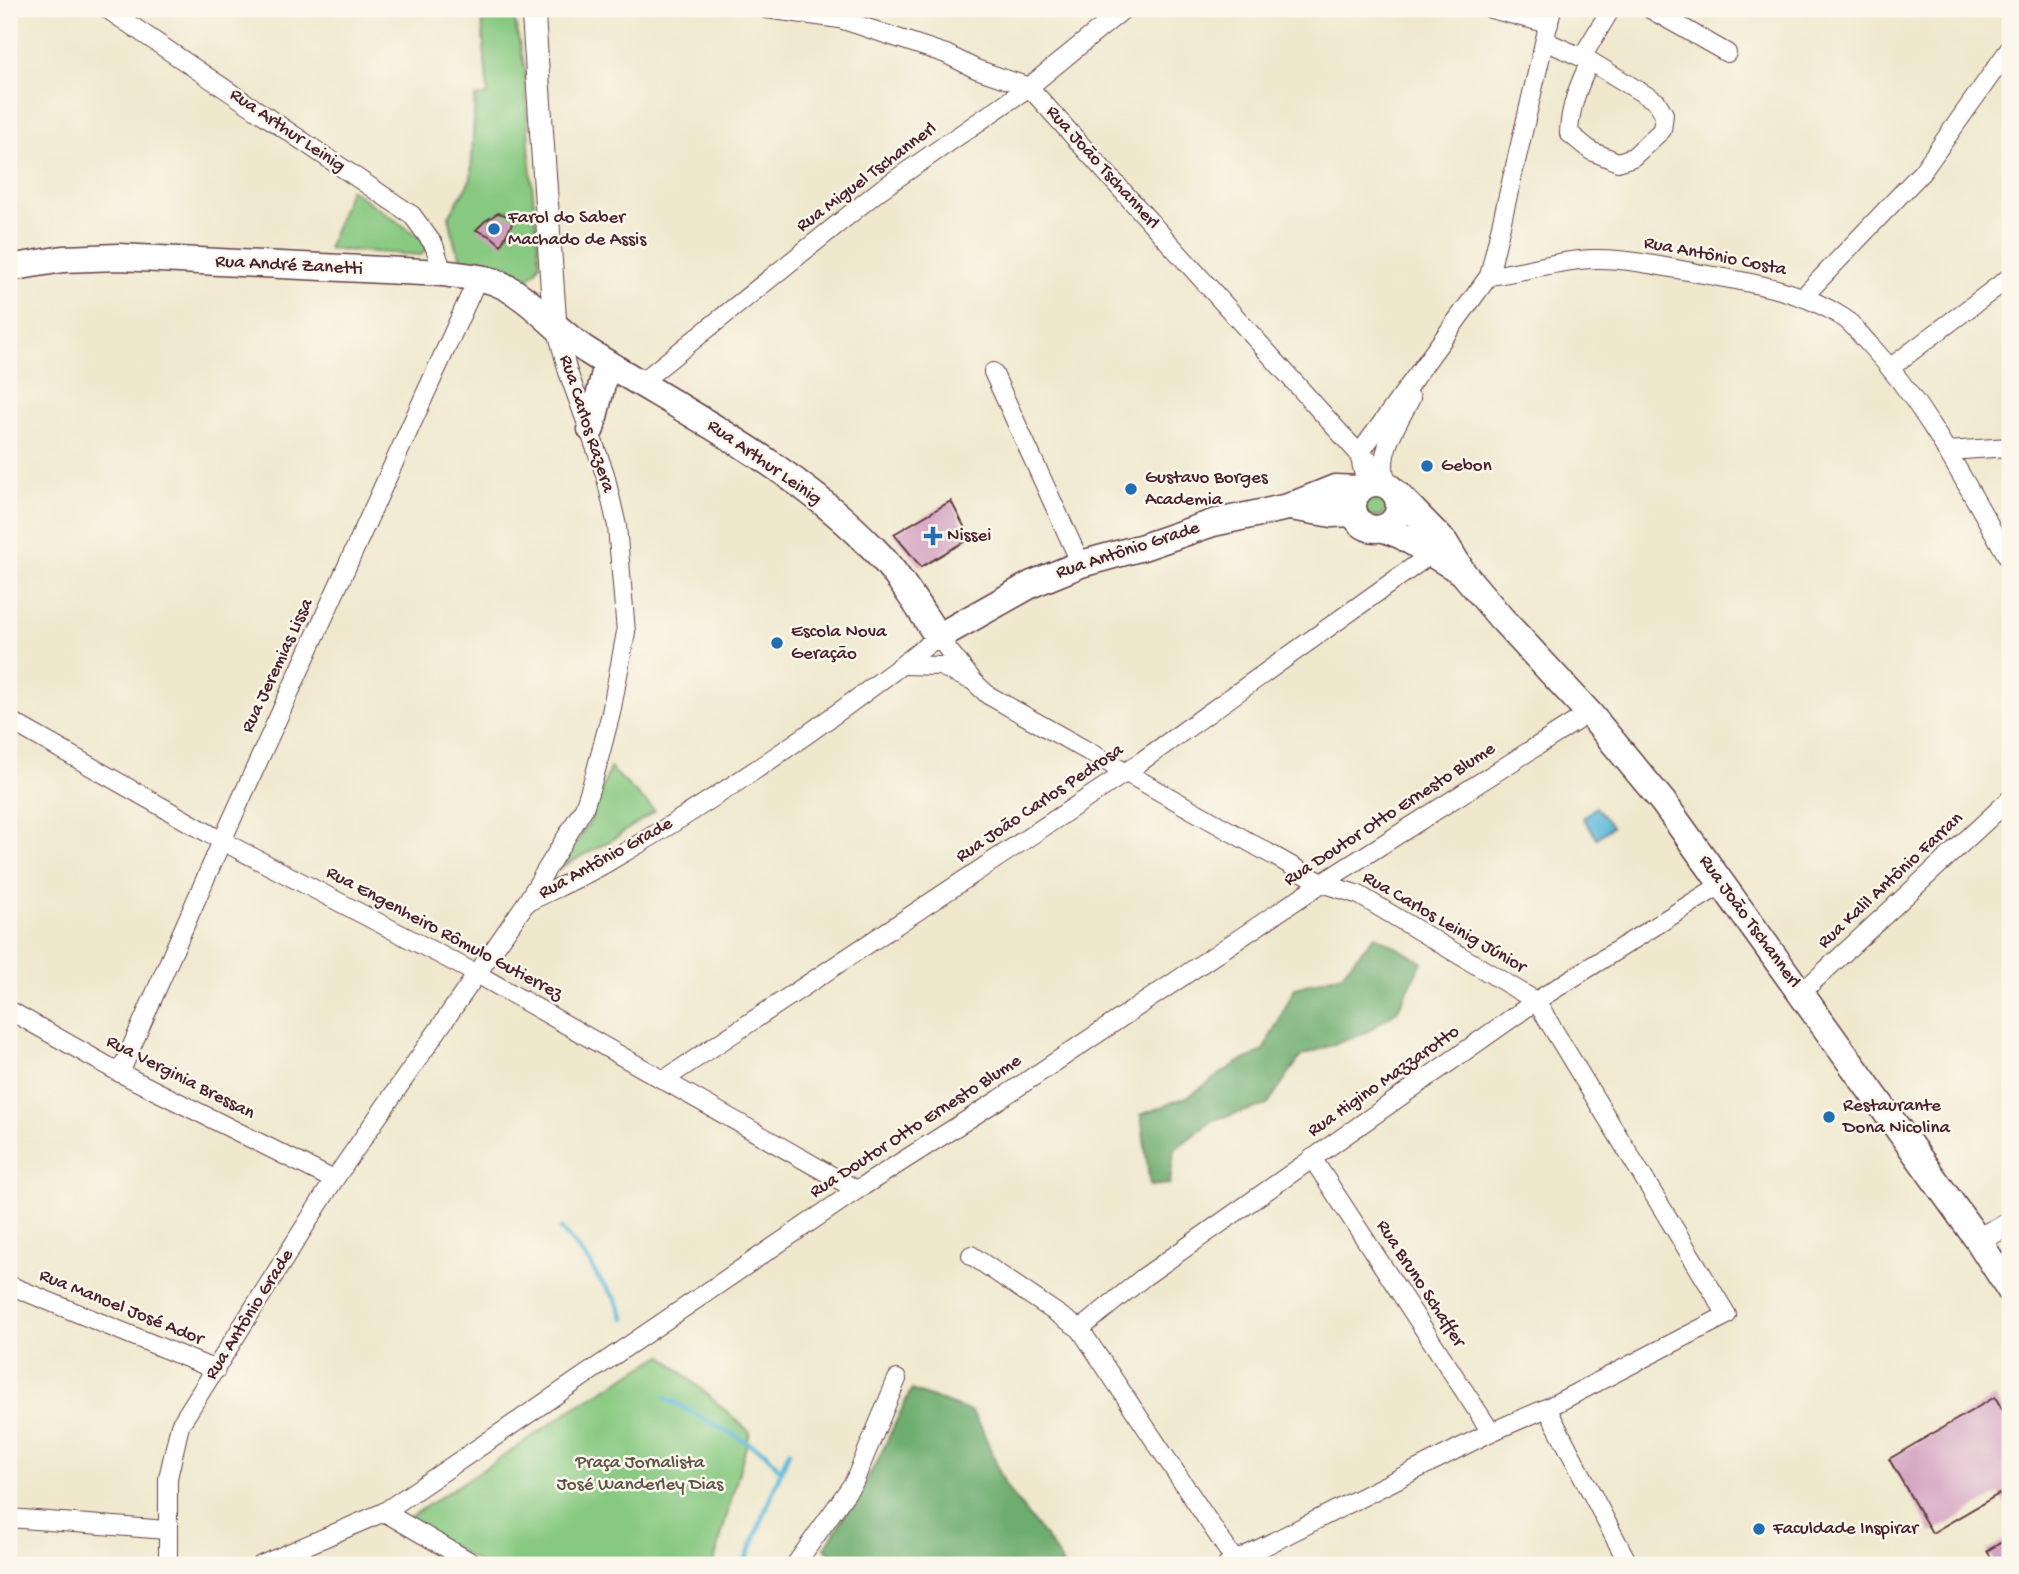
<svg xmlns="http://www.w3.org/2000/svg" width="2019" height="1574" font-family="'Gochi Hand',sans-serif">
<rect width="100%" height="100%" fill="#fbf7ec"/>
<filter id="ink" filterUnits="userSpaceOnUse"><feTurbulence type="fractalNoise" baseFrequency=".0143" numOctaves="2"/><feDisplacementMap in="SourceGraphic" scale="14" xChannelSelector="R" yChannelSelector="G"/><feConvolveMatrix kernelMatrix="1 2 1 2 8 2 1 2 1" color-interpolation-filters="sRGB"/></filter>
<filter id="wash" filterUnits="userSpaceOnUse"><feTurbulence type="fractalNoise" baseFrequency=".00686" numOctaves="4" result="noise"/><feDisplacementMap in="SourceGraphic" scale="28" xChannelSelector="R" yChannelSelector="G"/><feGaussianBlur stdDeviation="1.57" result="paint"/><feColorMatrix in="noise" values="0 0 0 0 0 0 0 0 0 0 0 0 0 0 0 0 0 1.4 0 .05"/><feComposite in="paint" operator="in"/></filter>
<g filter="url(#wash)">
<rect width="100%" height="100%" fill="#efe8cd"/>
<g fill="#88c981" stroke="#697456" stroke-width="2">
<path d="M481,9h31l13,60 5,95 10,98 -4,9 -7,7c-14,-3 -10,-5 -20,-11 -14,-8 -31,-5 -46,-5l-8,-17 -6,-29 22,-37 4,-82 13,-2z"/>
<path d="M350,189l72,50 5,10 -6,6 -93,-6z"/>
<circle cx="1376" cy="506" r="11"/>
<path d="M610,768l45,43 -45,30 -50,27 30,-47z"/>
<path d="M662,1355l88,77 -37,133h-229l-79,-45 111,-72 56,-39z"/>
</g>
<g fill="#6ead6f" stroke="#5c664d" stroke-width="2">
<path d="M1375,935l47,27 -25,49 -32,22 -64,23 -34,49 -54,15 -39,30 -4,34 -20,2 -9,-71 48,-19 46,-32 28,-13 32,-63 47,-14z"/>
<path d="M911,1390l61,22 10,17 23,56 46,60 12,20h-222l-16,-17 52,-86z"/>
</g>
<path fill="#59b8d7" stroke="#526c81" stroke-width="2" d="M1596,807l16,20 -15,11 -14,-20z"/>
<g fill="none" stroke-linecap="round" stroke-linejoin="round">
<g stroke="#59b8d7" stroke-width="5">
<path d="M561,1229l29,34 9,16 16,19 9,20"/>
<path d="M666,1398l100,55 15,18"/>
<path d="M744,1565l45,-114"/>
</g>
</g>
<g id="blocks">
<g fill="#d19dbe">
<path d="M498,213l17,5 -14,27 -9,-8 -16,-7 9,-9z"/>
<path d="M951,501l19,37 -49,29 -27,-33z"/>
<path d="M1995,1397l15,26v91l-11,-20 -67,39 -43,-74z"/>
<path d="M2010,1537v28h-14l-9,-14z"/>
</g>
</g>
</g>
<g filter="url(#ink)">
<use href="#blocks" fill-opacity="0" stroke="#633d43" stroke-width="2"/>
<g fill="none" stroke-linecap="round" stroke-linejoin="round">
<g stroke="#633d43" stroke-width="20">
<g id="minor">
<path d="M107,9l305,206 22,30 9,28"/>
<path d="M766,9l74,10 106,35 30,15 53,18 330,367 25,17"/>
<path d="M1491,9l58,15"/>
<path d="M1650,9l77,44"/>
<path d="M1545,41l45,20 67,41 7,12 -2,16 -29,27 -15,5 -27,-11 -22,-18c1,-27 10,-48 21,-72"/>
<path d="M1582,57l29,-48"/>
<path d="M1489,276c36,-4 68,-16 104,-17 36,-1 75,9 110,15 49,9 99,16 141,44 9,6 17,18 25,26 59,63 98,143 141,217"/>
<path d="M1804,296l118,-124 88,-124"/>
<path d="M1891,367l119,-90"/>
<path d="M993,372l88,192"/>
<path d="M639,384l241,-194 149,-103 95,-78"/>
<path d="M1946,451l64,-4"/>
<path d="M1386,479c-9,-27 13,-57 25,-81"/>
<path d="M1366,484l-7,-30 130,-178 63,-267"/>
<path d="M903,665l37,1 28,13"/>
<path d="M9,720l213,121 255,133 380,216"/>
<path d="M526,903c26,-13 52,-24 77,-38 117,-67 229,-145 335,-228l36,45 14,13 334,188 37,12 177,106 191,314 -180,93 -56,24 -264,133"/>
<path d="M1801,993l209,-194"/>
<path d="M9,1010l111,63 214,107"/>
<path d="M120,1073l102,-232 256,-563"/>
<path d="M665,1079l460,-306 306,-219"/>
<path d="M1312,1158l179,274"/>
<path d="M971,1255l109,74 155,232"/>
<path d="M9,1285l207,85"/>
<path d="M1080,1329l64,-52 392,-276 186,-117"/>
<path d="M1547,1408l82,157"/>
<path d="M384,1512l92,53"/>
<path d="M9,1518l158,12"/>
<path d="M168,1565v-87l12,-53 154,-245 192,-277 58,-95 11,-34 16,-61 15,-81 -9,-106 -12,-52 -37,-102 -12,-45"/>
<path d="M261,1565l123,-53 473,-322 143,-91 322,-216 267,-170"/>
<path d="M795,1565l59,-83 43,-103"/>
</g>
</g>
<g stroke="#633d43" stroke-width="25">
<g id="tertiary">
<path d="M533,9l22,317"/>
<path d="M1978,1240l32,-17"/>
</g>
</g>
<g stroke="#633d43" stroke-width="29">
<g id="secondary">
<path d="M9,268l54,-9 56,-2 324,16c17,3 36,3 52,9 36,14 61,50 94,70 97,61 202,112 283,195 26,26 46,60 66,90l94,-53 49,-20 62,-17 70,-24 75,-16 47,-19 24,1"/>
<path d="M591,429l16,-65"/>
<circle cx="1376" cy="506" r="23"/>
<path d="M1397,494l48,49 18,30 38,45 88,95 74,89 315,438 32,50"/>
<path d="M1290,507l42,7 22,-1"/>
<path d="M1382,528l20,8 57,34"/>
</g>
</g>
<use href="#minor" stroke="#fff" stroke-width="18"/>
<use href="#tertiary" stroke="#fff" stroke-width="23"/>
<use href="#secondary" stroke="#fff" stroke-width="26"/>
</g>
</g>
<g fill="#1f6fb2" stroke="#fbf7ec" stroke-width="2.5">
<circle cx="494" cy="229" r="7"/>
<circle cx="1427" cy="466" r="7"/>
<circle cx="1131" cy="489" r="7"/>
<path d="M929.5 525.5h7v7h7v7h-7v7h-7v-7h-7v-7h7z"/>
<circle cx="777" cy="643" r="7"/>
<circle cx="1829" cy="1117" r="7"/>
<circle cx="1759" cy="1529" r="7"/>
</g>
<g text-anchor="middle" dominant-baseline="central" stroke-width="5" stroke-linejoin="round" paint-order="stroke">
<g font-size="19" fill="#4a1f2b" stroke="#fbf7ec">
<text transform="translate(287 131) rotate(34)">Rua Arthur Leinig</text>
<text transform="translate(1102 168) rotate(48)">Rua João Tschannerl</text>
<text transform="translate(867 178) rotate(-37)">Rua Miguel Tschannerl</text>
<text transform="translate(1715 257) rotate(11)">Rua Antônio Costa</text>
<text transform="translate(289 266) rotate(3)">Rua André Zanetti</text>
<text transform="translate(586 424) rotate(72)">Rua Carlos Razera</text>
<text transform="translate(764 463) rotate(35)">Rua Arthur Leinig</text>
<text transform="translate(1128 551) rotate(-18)">Rua Antônio Grade</text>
<text transform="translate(278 666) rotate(-65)">Rua Jeremias Lissa</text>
<text transform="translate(1040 804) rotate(-34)">Rua João Carlos Pedrosa</text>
<text transform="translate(1390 815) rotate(-33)">Rua Doutor Otto Ernesto Blume</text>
<text transform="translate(606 859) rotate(-29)">Rua Antônio Grade</text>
<text transform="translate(1891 881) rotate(-43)">Rua Kalil Antônio Farran</text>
<text transform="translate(1749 922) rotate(54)">Rua João Tschannerl</text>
<text transform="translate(1444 923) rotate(30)">Rua Carlos Leinig Júnior</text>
<text transform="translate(444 934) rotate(28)">Rua Engenheiro Rômulo Gutierrez</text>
<text transform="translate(180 1078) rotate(27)">Rua Verginia Bressan</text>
<text transform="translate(1384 1082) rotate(-35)">Rua Higino Mazzarotto</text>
<text transform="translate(916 1127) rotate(-33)">Rua Doutor Otto Ernesto Blume</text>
<text transform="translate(1420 1284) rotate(57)">Rua Bruno Schaffer</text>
<text transform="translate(121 1308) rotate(22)">Rua Manoel José Ador</text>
<text transform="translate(250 1315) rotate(-58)">Rua Antônio Grade</text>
</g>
<g font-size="19" fill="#4a1f2b" stroke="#fbf7ec" text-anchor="start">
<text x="508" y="218">Farol do Saber<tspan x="508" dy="22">Machado de Assis</tspan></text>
<text x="1441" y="466">Gebon</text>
<text x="1145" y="478">Gustavo Borges<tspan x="1145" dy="22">Academia</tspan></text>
<text x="947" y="536">Nissei</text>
<text x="791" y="632">Escola Nova<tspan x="791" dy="22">Geração</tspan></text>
<text x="1843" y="1106">Restaurante<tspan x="1843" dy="22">Dona Nicolina</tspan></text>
<text x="1773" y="1529">Faculdade Inspirar</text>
</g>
<g font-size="19" fill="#5d5245" stroke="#fbf7ec">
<text x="640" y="1463">Praça Jornalista<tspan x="640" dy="22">José Wanderley Dias</tspan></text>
</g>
</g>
<rect width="2019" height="1574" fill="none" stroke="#fbf7ec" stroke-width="35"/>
</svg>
